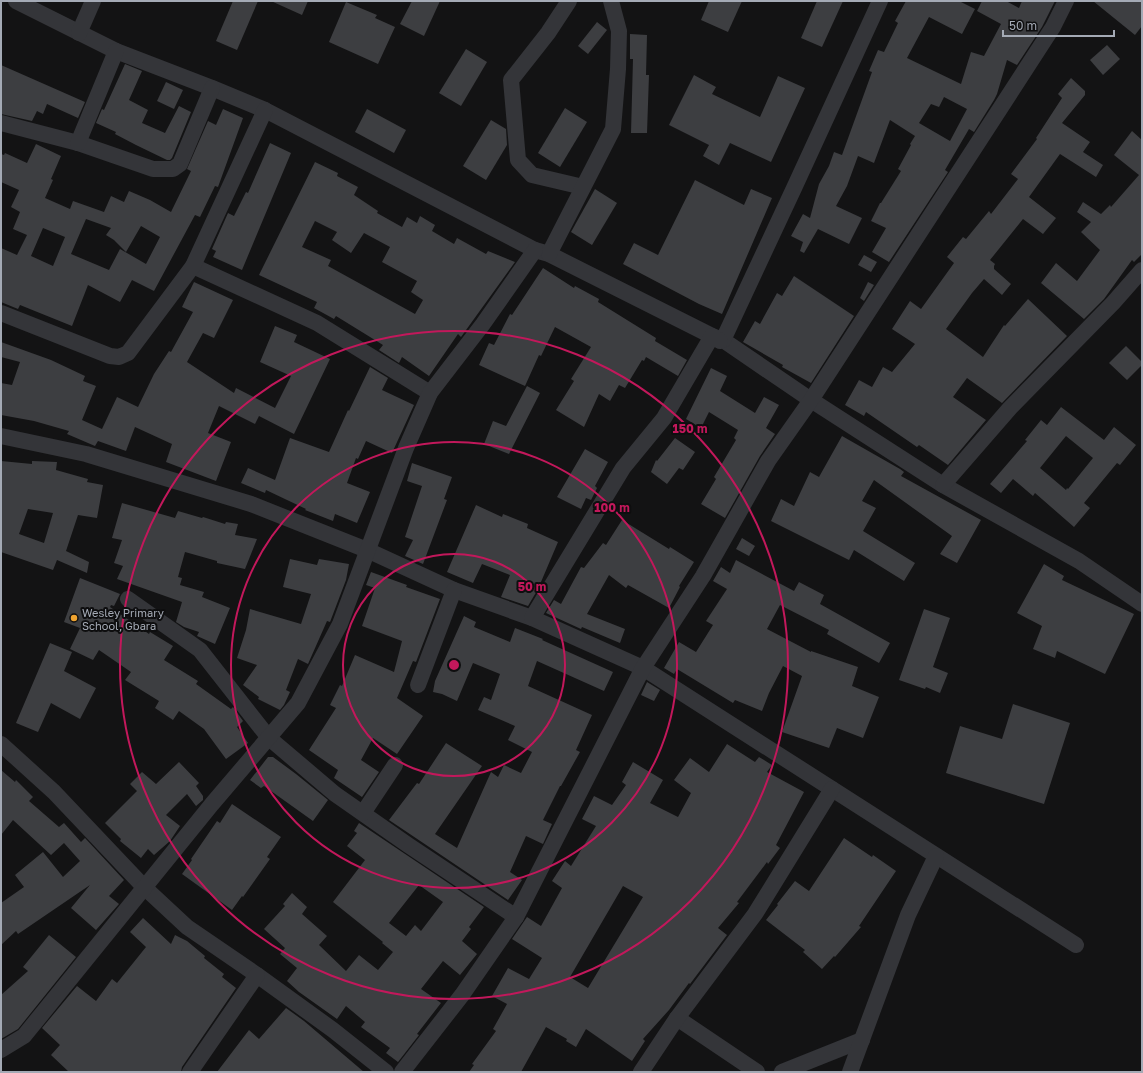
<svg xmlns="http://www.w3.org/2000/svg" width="1143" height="1073" font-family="'Golos Text',sans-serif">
<rect width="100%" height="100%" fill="#131314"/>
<g fill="#3d3e41" fill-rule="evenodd">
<path d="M233,1h25l-21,49 -21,-9z"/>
<path d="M271,1h37l-6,14z"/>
<path d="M412,1h28l-16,35 -24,-12z"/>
<path d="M709,1h33l-14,31 -27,-12z"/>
<path d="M817,1h26l-21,46 -21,-9z"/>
<path d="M906,1h53l16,8 -13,25 -33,-17 -22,41 54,26 10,-32 13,4 17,-32 -24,-13 5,-10h24l13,7 3,-7h33l-13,26 -25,38 -10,-5 -10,34 -3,6 -20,32 -5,-3 -24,41 3,2 -59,90 -17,-10 14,-24 -15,-7 9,-18h1l20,-32 -3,-2 13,-24 -1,-1 5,-8 -25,-16 -16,43 -16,-7 -11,30 -11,20 26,12 -13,26 -31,-15 -14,24 -4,-2 3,-9 -12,-6 12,-22 7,4 9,-34 10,-18 5,-14 8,3 30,-83 -3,-1 9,-21 6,2 14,-29 -3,-2zM944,97l23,12 -17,32 -31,-18 12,-19 8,3z"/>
<path d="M1093,1h49v25l-7,9z"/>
<path d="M346,2l31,13 -2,3 20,9 -17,37 -49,-22z"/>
<path d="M597,22l10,8 -19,24 -10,-8z"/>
<path d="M630,34l17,1 -1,40h3l-2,58h-16l2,-74h-3z"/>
<path d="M1107,45l13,14 -17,16 -13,-15z"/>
<path d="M466,49l21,13 -26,44 -22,-13z"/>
<path d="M125,64l17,7 -13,29 19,10 -6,13 23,10 14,-27 12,6 -19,46 -2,2h-3l-31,-15 -21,-11 1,-2 -20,-9 6,-14 2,1z"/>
<path d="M1,65l84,37 -7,16 -31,-14 -4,10 -6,-3 -5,10 -31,-7z"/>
<path d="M694,75l22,12 -4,7 48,23 18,-41 27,12 -34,74 -41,-19 -11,22 -16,-9 6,-11 -40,-20z"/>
<path d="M1071,78l14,13v4l-23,28 28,19 -7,10 20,13 -7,12 -36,-23 -31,43 27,21 -13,16 -20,-15 -33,41 5,4 -1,2v3l17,15 -9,11 -18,-16 -12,14 -26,36 37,28 21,-32 1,1 23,-27 39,37 -65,67 -35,-25 -14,19 33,23 -38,45 -29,-20 -2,2 -51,-35 -2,4 -19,-11 14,-25 13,7 11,-20 9,5 23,-28 -23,-15 18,-28 11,8 33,-46 -7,-6 16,-20 3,2 23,-28 2,3 27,-35 -7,-5 26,-35 -1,-1 26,-40 -4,-4z"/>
<path d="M166,82l17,8 -9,19 -17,-8z"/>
<path d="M565,108l22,14 -27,45 -22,-14z"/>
<path d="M223,109l20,9 -25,69 -3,-1 -15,31 -5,-2 -41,76 -22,-11 -12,22 -32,-17 -16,41 -52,-21 -2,4 -17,-7v-54l16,7 10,-20 -14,-6 7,-17 -9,-5 8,-17 -18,-8v-28l3,1 1,-2 22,10 9,-19 25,12 -10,23 2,1 -8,18 25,11 3,-8 31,11 7,-16 13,6 5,-11 21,9 21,12 20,-41 -4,-2 21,-48 8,4zM86,219l25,9 -5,7 8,5 12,12 15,-26 19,11 -14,27 -26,-15 -11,21 -38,-16zM43,228l22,9 -12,29 -22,-10z"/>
<path d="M367,109l39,21 -12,23 -39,-21z"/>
<path d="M491,120l15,9 1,16 -21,35 -23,-14z"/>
<path d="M1132,131l10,9v114l-8,8 -2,-2 -28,39 -20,20 -43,-36 15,-20 21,18 23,-31 -19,-18 10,-10 -14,-10 6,-10 18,12 9,-9 1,2 28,-32 -25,-20z"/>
<path d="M270,143l21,10 -49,117 -29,-13 3,-6 -4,-2 16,-36 6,3 12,-24 2,1z"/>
<path d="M315,162l23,11 -1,3 21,11 -4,8 24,16 -1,2 25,14 5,-10 10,6 3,-7 15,9 -3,6 22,13 3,-6 29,16 2,-3 27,11 -54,75 -3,-3 -29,42 -27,-19 -3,6 -20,-13 4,-5 -47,-29 -2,3 -20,-11 3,-6 -58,-27zM315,221l22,11 -5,8 19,13 13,-20 26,14 -8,15 35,19 -6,11 12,8 -8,14 -87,-48 3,-6 -29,-13z"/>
<path d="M695,180l49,25 7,-16 21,9 -50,116 -23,-10 -76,-40 11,-21 24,12z"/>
<path d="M595,189l22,14 -25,42 -21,-13z"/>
<path d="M864,255l13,7 -6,10 -13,-7z"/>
<path d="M543,268l31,20 1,-2 24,13 -1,3 58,36 -1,3 32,19 -9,16 -32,-19 -2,4 -2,-1 -17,28 -6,-3 -9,16 -11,-7 -15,33 -28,-17 18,-29 -3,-2 20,-32 -36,-20 -14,29 -2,-1 -14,31 -46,-21 10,-22 5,2 16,-31 2,1z"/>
<path d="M794,276l60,40 -43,67 -29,-16 1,-2 -40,-23 12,-21 5,3 17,-31 5,3z"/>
<path d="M194,282l39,18 -19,38 -11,-5 -16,29 47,31 2,-5 39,20 16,-32 -31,-14 15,-36 22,9 -3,7 36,17 -36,75 -35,-18 -4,8 -36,-18 -11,27 23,9 -15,39 -50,-19 6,-18 -37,-17 -9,24 -28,-10 -3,5 -28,-12 2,-3 -35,-10 -33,-6v-32l11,2 8,-23 -19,-5v-15l50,18 34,16 -2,5 13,5 -14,34 20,9 15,-32 21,10 16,-33 15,-23 2,1 22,-40 -11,-5z"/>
<path d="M868,282l6,3 -10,16 -4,-3z"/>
<path d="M1126,346l16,16v3l-15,15 -18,-17z"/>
<path d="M370,367l18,11 -6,12 32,15 -22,48 -26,-12 -8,18 -2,-1 -9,25 23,9 -13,31 -22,-9 -2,7 -28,-11 1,-1 -40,-19 -1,3 -24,-10 7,-15 27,12 15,-42 39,14 19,-42 1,1z"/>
<path d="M711,368l16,8 -7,15 35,22 9,-16 15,8 -13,23 9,6 -15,22 -35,62 -24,-14 15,-25 -2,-2 22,-37 -2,-2 4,-8 -29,-18 -8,16 -15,-9z"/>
<path d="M527,386l13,7 -31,61 -25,-10 9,-23 13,5z"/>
<path d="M1061,407l43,33 10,-13 22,18 -16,20 -3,-2 -33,40 6,5 -16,19 -39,-34 -2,3 -20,-17 -12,14 -11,-9 37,-43 -2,-1 16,-20 6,5zM1066,436l27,22 -25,31 -1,-1 -1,2 -26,-22z"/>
<path d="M842,436l58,33 4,3 -3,4 80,44 -24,43 -17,-9 12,-18 -78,-56 -12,21 14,7 -13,23 52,32 -11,18 -50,-31 -5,10 -78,-39 10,-22 13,7 16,-34 9,5z"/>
<path d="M675,438l20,14 -12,18 -4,-2 -12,16 -16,-12 5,-12 1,1z"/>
<path d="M585,449l23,13 -13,24 2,2 -6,12 -5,-2 -5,11 -24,-12z"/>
<path d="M1,461l31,3v-3l25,1 -1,8 32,9 -1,3 16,3 -6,33 -19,-3 -12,36 23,11 -2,11 -30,-13 -4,10 -52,-18zM28,509l25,4 -9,30 -25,-9z"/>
<path d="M412,463l40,14 -8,22 3,1 -24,64 -18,-8 8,-16 -8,-3 17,-51 -15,-5z"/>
<path d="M122,503l53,15 3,-7 24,7 1,-1 22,7 1,-2 12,2 -3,11 22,4 -12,30 -28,-6v-2l-32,-9 -7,25 4,1 -2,7 24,7 -2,5 28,11 -15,36 -18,-8 2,-4 -15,-5 -8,-5 6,-20 -65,-23 6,-13 -9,-3 8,-23 -10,-2z"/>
<path d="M476,505l26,12 1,-3 25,10 -1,4 31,14 -20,47 -10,17 -27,-9 9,-22 -28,-11 -9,19 -26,-11z"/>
<path d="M622,520l47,29 1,-2 24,15 -15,24 1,1 -11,21 -41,-23 -2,3 -17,-13 -22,39 38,15 -5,14 -38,-16 -1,2 -35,-16 8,-13 7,4 20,-37 3,1 19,-25 3,2z"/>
<path d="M742,538l13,8 -6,10 -13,-7z"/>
<path d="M290,559l27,6 2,-6 30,5 -3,16 -16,42 -3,-1 -19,43 -10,-5 -12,31 4,2 -6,13 -4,5 -22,-11 1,-2 -16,-12 14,-20 -20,-7 9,-28 4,-21 51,15 10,-30 -28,-7z"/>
<path d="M736,560l58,31 5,-9 25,13 -4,9 70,39 -11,20 -52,-29 2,-4 -49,-25 -13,24 44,23v-1l47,16 -6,19 27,11 -16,41 -26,-10 -8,20 -47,-16 20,-56 -19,-10 -14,27 -7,18 -27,-11 -2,3 -56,-34 -3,5 -10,-6 15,-26 17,10 17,-27 -7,-4 21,-32 -14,-8 8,-14 9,6z"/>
<path d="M1044,564l20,12 -2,4 72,34 -29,60 -48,-23 -2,7 -22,-9 9,-23 -25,-13z"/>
<path d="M371,572l36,13 -1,2 34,12 -24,63 -3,-1 -16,37 26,18 -26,38 -24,-16 -12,22 18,12 -17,25 -28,-19 4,-8 -29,-20 27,-42 -6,-3 10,-20 2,1 13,-31 39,17 8,-31 -40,-15 13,-38 -9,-3z"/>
<path d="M80,578l40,16 -6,12 -3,-1 -1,2 39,27 1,-2 23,14 -9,14 34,21 -2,3 35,25 2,-2 10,14 -6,6 11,16 -22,16 -22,-30 -25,-18 -6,9 -18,-12 4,-7 -34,-21 6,-8 -32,-22 -6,10 -23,-11 10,-21 -16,-6z"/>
<path d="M924,609l26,9 -17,49 15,6 -8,20 -14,-6 -1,2 -26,-9z"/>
<path d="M464,616l12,6 -2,5 36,15 5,-14 28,11 -1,1 71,32 -9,19 -67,-30 -9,25 64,29 -16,35 4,2 -19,34h-1l-17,34 9,4 -9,20 -17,-8 -16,36 12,8 -14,20 -119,-80 28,-37 2,1 27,-41 36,23 -47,68 22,14 34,-76 7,5 6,-12 17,8 11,-21 -24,-12 7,-14 -37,-16 6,-13 7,3 9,-26 -27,-11 -16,38 -15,-7 -9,-2 2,-11z"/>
<path d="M50,643l22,9 -8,19 32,17 -16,31 -29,-16 -13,29 -22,-9z"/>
<path d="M647,682l13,8 -6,11 -13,-6z"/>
<path d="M1013,704l57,19 -26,81 -98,-31 14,-47 42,13z"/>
<path d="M727,744l28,18 4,-5 13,8 -5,7 37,20 -28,53 4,3 -12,16 -1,-2 -30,40 2,1 -21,25 9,7 -37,49 -1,-1 -20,27 -26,29 2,2 -13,20 -46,-32 -10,18 -10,-6 1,-2 -21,-12 -25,45h-52l5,-7 -2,-1 24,-33 -3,-2 14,-25 -15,-8 16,-28 21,11 13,-21 -30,-19 15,-22 14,9 21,-38 -10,-7 13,-20 6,5 25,-40 -14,-7 12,-23 18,9 14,-20 -4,-3 11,-20 30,18 -13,23 28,14 13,-24 -17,-13 16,-22 19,14zM623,886l20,11 -55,91 -18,-11z"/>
<path d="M268,757h5l23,17 32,26 -15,21 -49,-35 -3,2 -11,-8z"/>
<path d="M179,762l20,21 -3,3 7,10v4l-7,6 -9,-12 -21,21 14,11 -10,15 -16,14 -6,-6 -7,9 -21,-17 1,-2 -16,-16 32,-32 -7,-7 12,-12 14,12z"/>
<path d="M1,770l14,12 1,-2 17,17 -4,4 30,26 5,-4 17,19 4,-4 39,42 -15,16 10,8 -23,26 -25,-22 19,-23 -72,49 -2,-3 -15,14v-42l23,-16 -9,-12 28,-23 20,25 17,-16 -16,-18 -13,12 -38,-35 -12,15z"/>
<path d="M232,804l49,33 -14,20 3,2 -27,38 -1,-1 -10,14 -50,-36 10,-14 -1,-1 26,-38 3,2z"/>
<path d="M359,823l125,84 -15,20 2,2 -9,12 15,13 -17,21 -17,-14 -22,28 20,14 -24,31 2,1 -21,27 -12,-9 4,-5 -29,-21 4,-5 -19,-16 -9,13 -38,-27 -12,-11 10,-13 -17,-14 5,-6 -21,-19 21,-23 -2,-2 9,-11 15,14 -5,7 25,22 -8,9 27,26 13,-16 19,15 15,-18 -11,-9 1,-1 -50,-40 32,-42 -18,-14 10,-13 -3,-2zM419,885l24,17 -22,29 -6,-6 -9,11 -17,-13z"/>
<path d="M844,838l28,19 1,-2 23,16 -37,55 2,1 -26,30 -1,-1 -12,13 -19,-17 2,-2 -39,-30 12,-15 -1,-1 18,-23 14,10z"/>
<path d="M143,918l28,26 4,-9 12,6 18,15 -1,2 20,16 -2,3 14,11 -54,79 -1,5h-112l-18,-17 9,-10 -18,-17 35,-42 19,15 16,-22 5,4 29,-36 -16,-15z"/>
<path d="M49,935l27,22 -58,72 -17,10v-44l27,-24 -5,-4z"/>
<path d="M286,1008l18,13 60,51h-147l32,-42 10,9z"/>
</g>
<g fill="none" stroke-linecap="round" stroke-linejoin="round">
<g stroke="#343539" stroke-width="16">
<path d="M16,1l100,50 96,37 53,22 270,140 14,4 163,82 11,4 88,60 132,85 136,76 63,43"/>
<path d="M569,1l-21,32 -37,47 7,80 14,15 51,12"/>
<path d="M79,33l14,-32"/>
<path d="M1,123l77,20 75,26h20l7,-5 32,-76"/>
<path d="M78,143l38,-92"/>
<path d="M549,254l64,-125 5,-60 1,-38 -8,-30"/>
<path d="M193,266l124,57 113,70"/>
<path d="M1,313l109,43 9,1 9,-4 65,-87 72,-156"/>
<path d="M723,340l72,-154 85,-185"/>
<path d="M1,436l85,18 165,50 116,46 87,40 78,28 111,50 433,277"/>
<path d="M943,485l67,-77 103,-105 29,-33"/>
<path d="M128,599l72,51 69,88 66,56 73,51 108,72"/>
<path d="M532,618l91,-150 41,-50 48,-82 8,5"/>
<path d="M418,685l36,-95"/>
<path d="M1,744l53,48 90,95 43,40 70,48 76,55 53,42"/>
<path d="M363,813l32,-48"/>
<path d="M677,1018l80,54"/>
<path d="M1,1050l23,-14 188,-232 86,-101 42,-79 66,-176 24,-55 53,-69 52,-74"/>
<path d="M190,1072l67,-97"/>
<path d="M402,1072l60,-77 54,-78 127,-249 60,-92 65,-115 43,-61 242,-373 13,-26"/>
<path d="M641,1072l36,-54 78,-104 77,-125"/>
<path d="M782,1072l80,-32"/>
<path d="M850,1072l58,-157 28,-59"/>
</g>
</g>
<g fill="none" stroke="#c2185b" stroke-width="2">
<circle cx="454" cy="665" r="111"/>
<circle cx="454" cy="665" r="223"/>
<circle cx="454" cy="665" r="334"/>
</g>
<circle fill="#efa330" stroke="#0e0e0f" stroke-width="1.5" cx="74" cy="618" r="4"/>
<g text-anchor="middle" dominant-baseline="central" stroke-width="4" stroke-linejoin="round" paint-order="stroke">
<g font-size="11" fill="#a4aab5" stroke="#0e0e0f" text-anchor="start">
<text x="82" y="612">Wesley Primary<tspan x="82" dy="13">School, Gbara</tspan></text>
</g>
</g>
<circle cx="454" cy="665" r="6" fill="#c2185b" stroke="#0e0e0f" stroke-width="2"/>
<g font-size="12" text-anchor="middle" font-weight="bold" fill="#c2185b" stroke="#0e0e0f" stroke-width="4" stroke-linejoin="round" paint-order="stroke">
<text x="690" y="433">150 m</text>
<text x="612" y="512">100 m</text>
<text x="532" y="591">50 m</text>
</g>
<rect width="1143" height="1073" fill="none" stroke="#a4aab5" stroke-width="4"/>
<path d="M1003 30v6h111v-6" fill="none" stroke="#a4aab5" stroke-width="2"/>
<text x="1009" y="30" font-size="12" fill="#a4aab5" stroke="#0e0e0f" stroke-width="3" paint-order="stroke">50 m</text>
</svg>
